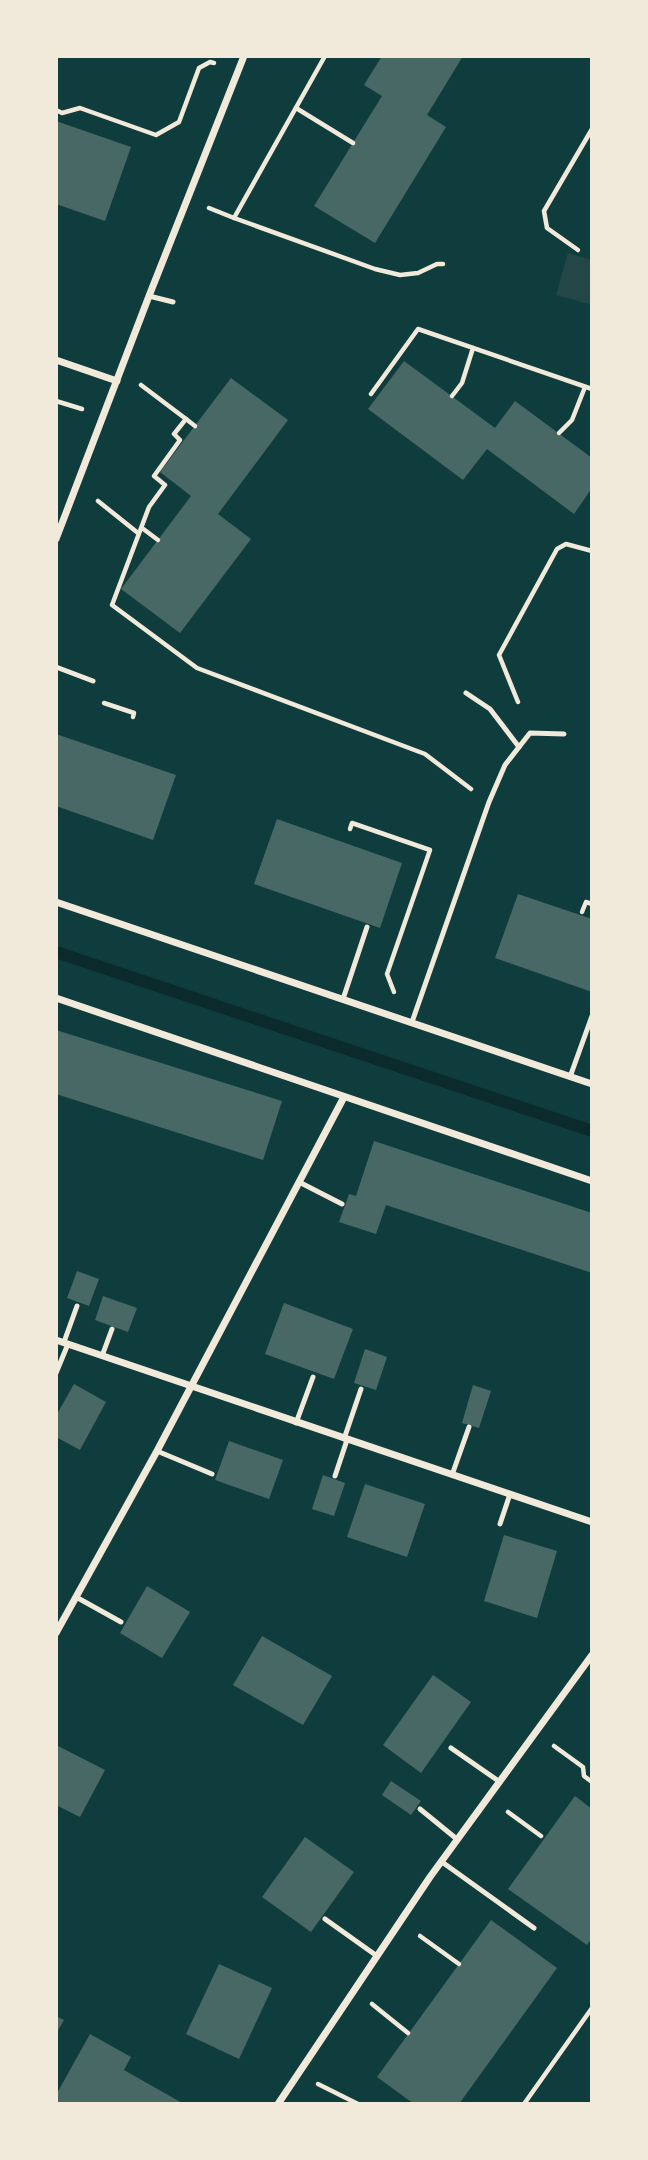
<svg xmlns="http://www.w3.org/2000/svg" width="648" height="2160" font-family="Rubik,sans-serif">
<rect width="100%" height="100%" fill="#0f3d3e"/>
<path fill="#244646" d="M568,253l24,7v45l-36,-10z"/>
<g fill="none" stroke-linecap="round" stroke-linejoin="round">
<path stroke="#0a2a2b" stroke-width="12" d="M56,952l536,179"/>
</g>
<g fill="#486865">
<path d="M382,56h81l-36,59 19,12 -71,116 -61,-37 68,-110 -18,-11z"/>
<path d="M56,121l75,26 -26,74 -49,-17z"/>
<path d="M404,361l91,67 20,-27 77,57v30l-18,26 -87,-65 -24,31 -95,-71z"/>
<path d="M231,378l57,42 -70,94 33,25 -71,94 -59,-44 70,-93 -31,-24z"/>
<path d="M56,734l120,41 -23,65 -97,-34z"/>
<path d="M277,819l125,44 -22,65 -126,-44z"/>
<path d="M518,894l74,25v73l-97,-34z"/>
<path d="M56,1030l226,71 -19,59 -207,-66z"/>
<path d="M374,1141l218,72v60l-206,-68 -10,29 -37,-12 10,-28 7,2z"/>
<path d="M77,1271l22,8 -10,27 -22,-8z"/>
<path d="M103,1296l34,12 -9,24 -33,-12z"/>
<path d="M284,1303l69,26 -19,50 -69,-25z"/>
<path d="M365,1349l22,8 -11,33 -22,-7z"/>
<path d="M74,1384l32,18 -26,48 -24,-13v-21z"/>
<path d="M473,1385l18,6 -12,37 -17,-5z"/>
<path d="M229,1441l54,19 -14,39 -54,-19z"/>
<path d="M323,1475l22,8 -11,33 -22,-7z"/>
<path d="M365,1484l60,20 -18,53 -60,-20z"/>
<path d="M504,1535l53,16 -20,67 -53,-17z"/>
<path d="M147,1586l43,26 -28,46 -42,-25z"/>
<path d="M262,1636l70,40 -29,49 -70,-40z"/>
<path d="M433,1675l38,27 -50,71 -38,-28z"/>
<path d="M56,1745l49,25 -25,47 -24,-12z"/>
<path d="M391,1781l30,20 -10,14 -29,-20z"/>
<path d="M575,1796l17,13v129l-5,7 -79,-56z"/>
<path d="M305,1837l49,35 -43,60 -49,-35z"/>
<path d="M491,1920l66,48 -98,136h-45l-37,-27z"/>
<path d="M219,1964l53,24 -33,71 -53,-25z"/>
<path d="M56,2016l8,4 -8,14z"/>
<path d="M90,2034l41,23 -7,13 60,34h-123l-5,-3v-6z"/>
</g>
<g fill="none" stroke-linecap="round" stroke-linejoin="round">
<g stroke="#f1e9da" stroke-width="4.5">
<path d="M296,108l57,35"/>
<path d="M56,110l6,3 18,-5 76,27 23,-13 20,-54 11,-6 4,1"/>
<path d="M209,208l25,10 91,-162"/>
<path d="M234,218l141,51 25,6 18,-2 19,-9h6"/>
<path d="M578,250l-31,-22 -3,-17 48,-82"/>
<path d="M141,385l45,34 -12,15 6,6 -26,36 11,9 -16,22 -37,98 85,63 228,86 46,35"/>
<path d="M371,394l47,-65 174,60"/>
<path d="M452,396l10,-13 11,-35"/>
<path d="M56,401l26,8"/>
<path d="M186,419l9,7"/>
<path d="M559,433l13,-13 13,-33"/>
<path d="M98,501l40,32"/>
<path d="M142,528l16,12"/>
<path d="M518,702l-19,-47 58,-106 9,-5 26,7"/>
<path d="M104,703l30,10 -1,4"/>
<path d="M350,829l2,-6 78,27 -43,124 7,18"/>
<path d="M582,912l4,-10 6,2"/>
<path d="M554,1746l29,21 1,9 8,6"/>
<path d="M508,1812l33,24"/>
<path d="M420,1936l39,28"/>
<path d="M372,2004l36,29"/>
<path d="M318,2084l40,20"/>
<path d="M524,2104l68,-96"/>
</g>
<g stroke="#f1e9da" stroke-width="5">
<path d="M149,296l24,6"/>
<path d="M56,667l37,14"/>
<path d="M466,693l24,16 29,38"/>
<path d="M343,999l24,-72"/>
<path d="M412,1022l77,-220 16,-37 25,-32 34,1"/>
<path d="M570,1077l22,-61"/>
<path d="M299,1182l43,22"/>
<path d="M64,1342l13,-36"/>
<path d="M102,1356l10,-27"/>
<path d="M56,1373l12,-29"/>
<path d="M296,1423l17,-46"/>
<path d="M344,1439l17,-50"/>
<path d="M157,1451l55,23"/>
<path d="M452,1475l17,-48"/>
<path d="M335,1476l12,-36"/>
<path d="M500,1524l10,-30"/>
<path d="M76,1597l45,25"/>
<path d="M451,1748l49,34"/>
<path d="M420,1809l38,31"/>
<path d="M442,1862l92,66"/>
<path d="M325,1919l52,37"/>
</g>
<g stroke="#f1e9da" stroke-width="7">
<path d="M56,360l61,21"/>
<path d="M56,539l93,-243 95,-240"/>
<path d="M56,902l536,182"/>
<path d="M56,998l536,183"/>
<path d="M56,1340l536,182"/>
<path d="M56,1633l101,-182 187,-354"/>
<path d="M278,2104l152,-227 162,-222"/>
</g>
</g>
<rect width="648" height="2160" fill="none" stroke="#f1e9da" stroke-width="116"/>
</svg>
